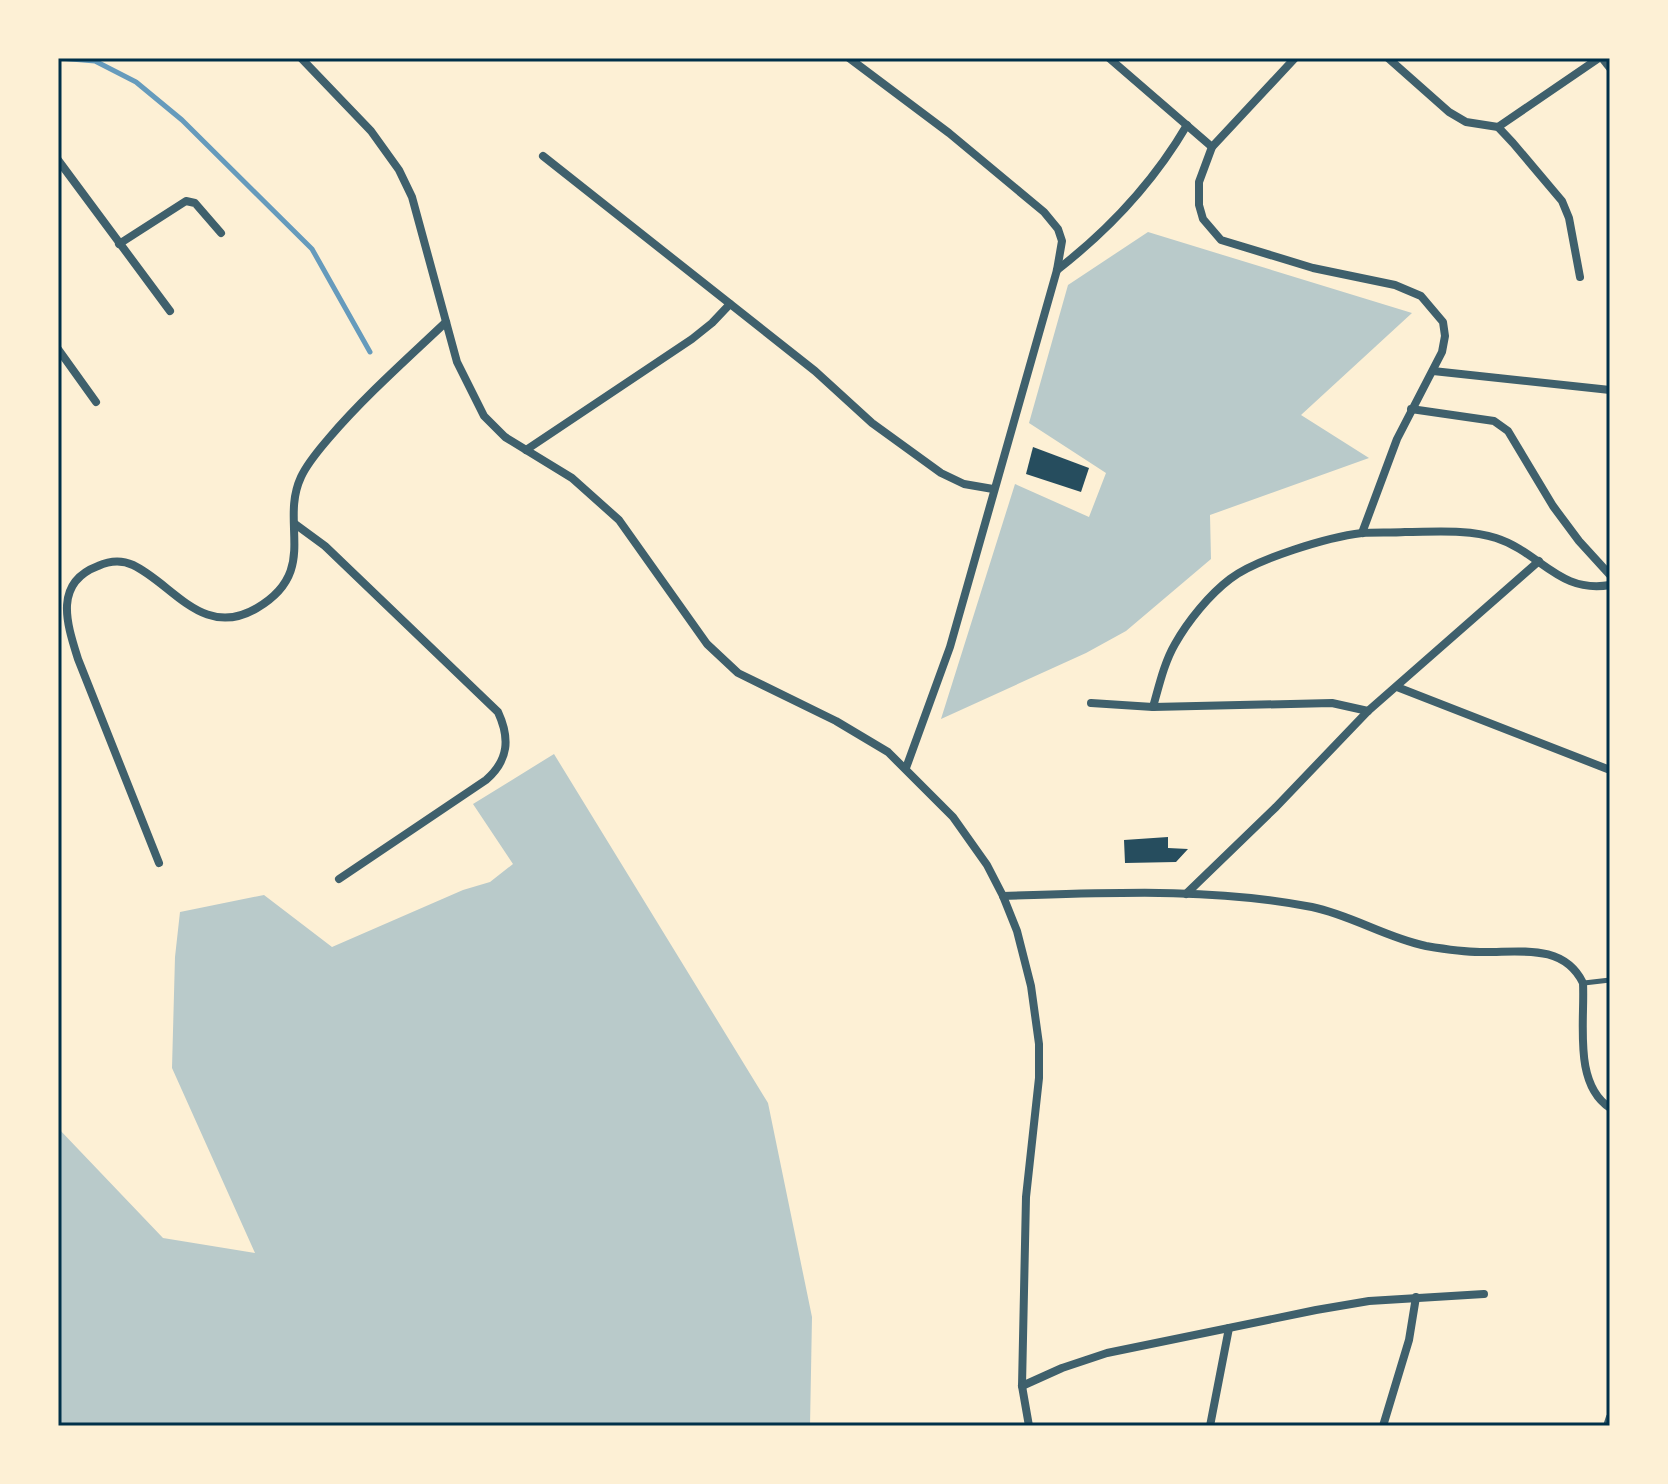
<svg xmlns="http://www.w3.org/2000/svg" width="1668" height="1484" font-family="Cabin,sans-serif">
<rect width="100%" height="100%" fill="#fdf0d5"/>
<g fill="#b9caca">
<path d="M1148,232l264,81 -111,102 68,43 -159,57 1,44 -85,72 -40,22 -145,66 74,-235 74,33 17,-44 -77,-50 39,-138z"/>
<path d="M554,754l214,349 44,214 -2,109h-679l-3,-3 -3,3h-67v-298l105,110 92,15 -83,-185 3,-111 5,-45 84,-17 68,52 131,-57 27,-8 23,-18 -40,-60z"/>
</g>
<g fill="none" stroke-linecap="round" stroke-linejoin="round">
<path stroke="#669bbc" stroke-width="5" d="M59,58l36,3 41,21 46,38 130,129 58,103"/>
</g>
<g fill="#264d5e">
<path d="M1033,447l56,21 -8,24 -55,-18z"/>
<path d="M1168,837v11l20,1 -12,13 -51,1 -1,-23z"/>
</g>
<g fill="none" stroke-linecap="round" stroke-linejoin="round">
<path stroke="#3f606c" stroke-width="5" d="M1584,983l26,-3"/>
<g stroke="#3f606c" stroke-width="8">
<path d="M301,58l70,73 28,39 13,27 45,165 27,54 21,21 67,41 47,42 88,124 31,29 98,48 52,31 65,65 34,48 16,31 14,35 14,55 8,58v34l-13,119 -4,189 7,40"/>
<path d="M849,58l100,75 95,79 14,17 4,12 -5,29 -107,377 -44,121"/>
<path d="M1109,58l103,89"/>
<path d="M1295,58l-83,89 -13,35v23l4,14 18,21 92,28 82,17 26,11 22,26 2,14 -3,16 -45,87 -35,94"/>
<path d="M1388,58l61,54 17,10 32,5 15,16 49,58 7,17 11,59"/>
<path d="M1602,58l8,10"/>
<path d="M1498,127l101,-69"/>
<path d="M543,156l272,215 57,52 69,50 23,11 29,5"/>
<path d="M58,160l112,151"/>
<path d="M119,244l67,-43 9,2 26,30"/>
<path d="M1057,270c53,-41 96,-87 130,-145"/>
<path d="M58,349l38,53"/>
<path d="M1433,371l177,19"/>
<path d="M1411,409l83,12 14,10 45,75 26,35 31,34"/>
<path d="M526,450l166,-111 20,-16 18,-19"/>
<path d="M295,524l30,22 173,166c12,26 11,48 -12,68l-147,99"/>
<path d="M1397,687l213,83"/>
<path d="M1091,703l62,4 179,-4 36,8"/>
<path d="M1153,707c6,-21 11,-44 22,-63 13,-23 34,-49 55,-65 26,-20 98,-42 132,-46 14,-1 29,0 43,-1 29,0 63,-3 91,6 44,14 63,56 114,47"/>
<path d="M159,863l-81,-204c-11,-35 -25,-76 20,-93 11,-5 24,-6 35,-1 40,19 70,75 124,43 63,-37 22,-84 44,-131 7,-15 18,-27 28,-39 36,-42 78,-79 117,-116"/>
<path d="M1186,894l90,-87 92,-96 171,-150"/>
<path d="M1003,896c102,-3 208,-9 309,11 39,8 75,31 114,39 18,3 36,6 54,6 37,1 83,-10 103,31 2,39 -10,101 27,125"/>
<path d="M1022,1386l40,-18 45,-15 209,-43 53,-9 115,-7"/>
<path d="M1210,1426l19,-98"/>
<path d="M1383,1426l26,-86 7,-43"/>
<path d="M1607,1426l3,-9"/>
</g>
</g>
<rect width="1668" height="1484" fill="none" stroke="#fdf0d5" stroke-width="120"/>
<rect x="60" y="60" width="1548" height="1364" fill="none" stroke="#003049" stroke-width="3"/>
</svg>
